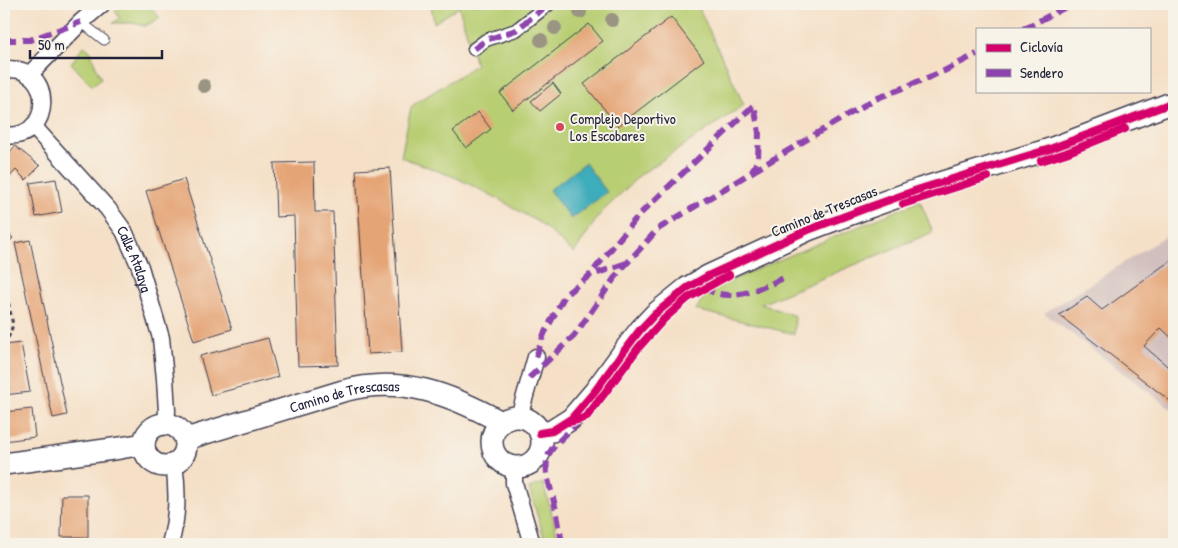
<svg xmlns="http://www.w3.org/2000/svg" width="1178" height="548" font-family="'Patrick Hand',sans-serif">
<rect width="100%" height="100%" fill="#f7f3e8"/>
<filter id="ink" filterUnits="userSpaceOnUse"><feTurbulence type="fractalNoise" baseFrequency=".02" numOctaves="2"/><feDisplacementMap in="SourceGraphic" scale="10" xChannelSelector="R" yChannelSelector="G"/><feConvolveMatrix kernelMatrix="1 2 1 2 8 2 1 2 1" color-interpolation-filters="sRGB"/></filter>
<filter id="wash" filterUnits="userSpaceOnUse"><feTurbulence type="fractalNoise" baseFrequency=".0096" numOctaves="4" result="noise"/><feDisplacementMap in="SourceGraphic" scale="20" xChannelSelector="R" yChannelSelector="G"/><feGaussianBlur stdDeviation="1.12" result="paint"/><feColorMatrix in="noise" values="0 0 0 0 0 0 0 0 0 0 0 0 0 0 0 0 0 1.4 0 .05"/><feComposite in="paint" operator="in"/></filter>
<g filter="url(#wash)">
<rect width="100%" height="100%" fill="#f5e0c7"/>
<path fill="#d1bfbd" d="M1174,231v180l-130,-98z"/>
<g fill="#b8ce72" stroke="#6d7856">
<path d="M126,4h22l12,14 -15,8 -13,-3h-19l7,-5 -5,-7z"/>
<path d="M431,4h266l47,101 -104,70 -40,39 -26,39 -33,-29 -44,-26 -40,-20 -56,-21 10,-50 5,-4 60,-38 -17,-58 -25,16z"/>
<path d="M84,46l7,6 4,13 6,13 -9,8 -21,-23z"/>
<path d="M920,201l13,31 -172,72 34,12 -1,18 -98,-24 10,-17 42,-20z"/>
<path d="M543,483l12,42 3,19h-12l-17,-56z"/>
</g>
<path fill="#3dacbb" stroke="#30677b" d="M585,163l22,29 -36,27 -22,-29z"/>
<g id="blocks">
<g fill="#e5a476">
<path d="M671,17l33,43 -86,66 -34,-42z"/>
<path d="M589,24l14,17 -90,69 -13,-17z"/>
<path d="M553,83l8,11 -21,17 -9,-10z"/>
<path d="M478,112l13,17 -25,19 -13,-17z"/>
<path d="M15,146l25,20 -14,14 -10,-10 -12,13v-28l2,2z"/>
<path d="M314,162l1,50h18l5,153 -40,1 -4,-150 -18,1 -2,-54z"/>
<path d="M390,168l12,184 -34,2 -12,-184z"/>
<path d="M56,179l6,33 -26,5 -6,-34z"/>
<path d="M184,179l48,150 -38,12 -48,-150z"/>
<path d="M4,229l9,9 -9,9z"/>
<path d="M30,240l37,175 -14,3 -38,-175z"/>
<path d="M1174,258v82l-13,-12 -17,18 30,26v32l-115,-89 28,-18 15,13z"/>
<path d="M268,338l10,39 -67,18 -11,-39z"/>
<path d="M21,343l9,49 -26,3v-50z"/>
<path d="M32,409l3,28 -31,4v-29z"/>
<path d="M62,495h26v42h-27z"/>
</g>
</g>
</g>
<g filter="url(#ink)">
<use href="#blocks" fill-opacity="0" stroke="#423e50" stroke-width="1"/>
<g fill="none" stroke-linecap="round" stroke-linejoin="round">
<g stroke="#423e50" stroke-width="11">
<path id="service" d="M81,22l23,18"/>
</g>
<g stroke="#423e50" stroke-width="15">
<path id="pedestrian" d="M474,49l12,-9 30,-10 33,-26"/>
</g>
<g stroke="#423e50" stroke-width="19">
<g id="minor">
<path d="M4,70c51,-9 51,73 0,65"/>
<path d="M29,75l52,-53 21,-18"/>
<path id="s1" d="M33,126l75,83 16,22 16,36 21,71 4,41 2,32 -1,13"/>
<path d="M519,417l17,-60"/>
<path d="M517,467l-3,6v10l18,61"/>
<path d="M170,544c8,-27 8,-53 4,-80"/>
</g>
</g>
<g stroke="#423e50" stroke-width="24">
<g id="tertiary">
<circle cx="517" cy="442" r="25"/>
<circle cx="165" cy="445" r="21"/>
<path d="M540,433l12,-2 19,-12 24,-28 32,-44 13,-17 15,-16 32,-26 21,-12 100,-46 56,-21 56,-20 130,-40 124,-47"/>
<path id="s2" d="M186,439l157,-48c59,-16 107,3 158,31"/>
<path d="M4,464l116,-16 24,-4"/>
</g>
</g>
<path stroke="#423e50" stroke-width="3" stroke-dasharray="4 4" stroke-linecap="butt" d="M4,288l2,3 7,34 -4,11 -5,7"/>
<use href="#service" stroke="#fff" stroke-width="9"/>
<use href="#pedestrian" stroke="#fff" stroke-width="12"/>
<use href="#minor" stroke="#fff" stroke-width="16"/>
<use href="#tertiary" stroke="#fff" stroke-width="21"/>
<g stroke="#8e44ad" stroke-width="6" stroke-dasharray="12 6" stroke-linecap="butt">
<path d="M1023,29l49,-25"/>
<path d="M4,40h26l51,-18"/>
<path d="M474,49l12,-9 30,-10 33,-26"/>
<path d="M752,172l121,-72 71,-29 33,-17"/>
<path d="M703,287c28,18 54,2 81,-9"/>
<path d="M536,357l8,-23 21,-39 24,-19 38,-13"/>
<path d="M529,378l45,-42 44,-63 40,-44 94,-57 6,-13 1,-26 -5,-28 -116,111 -49,60"/>
<path d="M562,544c-2,-13 -4,-26 -7,-38 -3,-16 -14,-38 -5,-54 8,-12 20,-21 30,-31"/>
</g>
<g stroke="#f7f3e8" stroke-width="11">
<g id="cycleway">
<path d="M1041,161l25,-8 59,-24"/>
<path d="M903,204l85,-27"/>
<path d="M569,422l12,-3 6,-3 17,-22 35,-47 25,-28 24,-21 41,-23"/>
<path d="M540,433l12,-2 19,-12 24,-28 32,-44 13,-17 15,-16 32,-26 21,-12 100,-46 56,-21 56,-20 130,-40 124,-47"/>
</g>
</g>
<use href="#cycleway" stroke="#d6006c" stroke-width="8"/>
</g>
<g fill="#9a9483">
<circle cx="580" cy="12" r="7"/>
<circle cx="612" cy="20" r="7"/>
<circle cx="555" cy="28" r="7"/>
<circle cx="541" cy="40" r="7"/>
<circle cx="204" cy="86" r="7"/>
</g>
</g>
<circle fill="#d1495b" stroke="#f7f3e8" stroke-width="2" cx="560" cy="127" r="5"/>
<g text-anchor="middle" dominant-baseline="central" stroke-width="4" stroke-linejoin="round" paint-order="stroke">
<g font-size="15" fill="#22223b" stroke="#f7f3e8" text-anchor="start">
<text x="570" y="118">Complejo Deportivo<tspan x="570" dy="17">Los Escobares</tspan></text>
</g>
<g font-size="15" fill="#22223b" stroke="#f7f3e8">
<text transform="translate(824 211) rotate(-22)">Camino de Trescasas</text>
<text stroke="none"><textPath href="#s1" startOffset="169">Calle Atalaya</textPath></text>
<text stroke="none"><textPath href="#s2" startOffset="165">Camino de Trescasas</textPath></text>
</g>
</g>
<rect width="1178" height="548" fill="none" stroke="#f7f3e8" stroke-width="20"/>
<rect x="976" y="28" width="175" height="65" fill="#f7f3e8" stroke="#a29fa3"/>
<rect x="986" y="44" width="25" height="8" fill="#d6006c" stroke="#a29fa3"/>
<text x="1020" y="52" font-size="15" fill="#22223b">Ciclovía</text>
<rect x="986" y="69" width="25" height="8" fill="#8e44ad" stroke="#a29fa3"/>
<text x="1020" y="78" font-size="15" fill="#22223b">Sendero</text>
<path d="M30 50v8h132v-8" fill="none" stroke="#22223b" stroke-width="2.5"/>
<text x="38" y="50" font-size="15" fill="#22223b" stroke="#f7f3e8" stroke-width="4" paint-order="stroke">50 m</text>
</svg>
